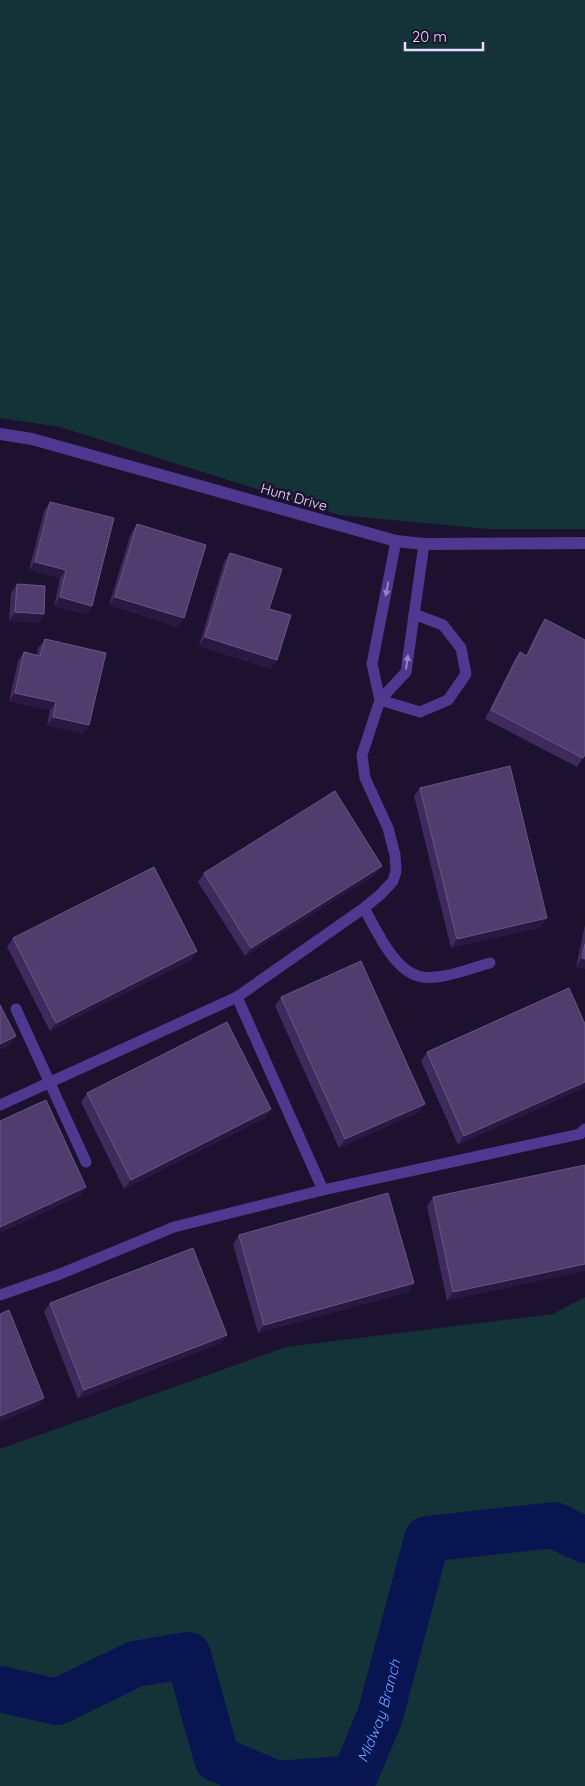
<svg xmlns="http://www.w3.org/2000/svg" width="585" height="1786" font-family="Quicksand,sans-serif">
<rect width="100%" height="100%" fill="#1c112e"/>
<g fill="#133339">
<path d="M0,0h585v529h-97l-149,-14 -279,-88 -60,-9z"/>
<path d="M585,1297v489h-585v-337l286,-102 267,-33z"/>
</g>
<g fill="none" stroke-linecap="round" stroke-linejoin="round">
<path stroke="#081550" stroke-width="46" id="s1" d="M0,1689l57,13 78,-38 53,-9 29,104 60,25 77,-6 26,-62 47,-177 127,-14 31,15"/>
<g stroke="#4d3a90" stroke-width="11">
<path d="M380,700l40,12 28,-12 18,-26 -5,-26 -18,-23 -29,-11"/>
<path d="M380,700l-8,-36 24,-123"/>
<path d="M364,908c12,21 29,61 54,68 20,6 53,-8 72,-13"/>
<path d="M237,997l86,193"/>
<path d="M16,1009l70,153"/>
<path d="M0,1105l237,-108 127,-89 17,-14 12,-13 3,-10 -1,-16 -7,-27 -23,-50 -3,-23 18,-55 26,-28 18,-128"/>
<path d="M0,1295l60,-21 114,-47 149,-37 257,-56 5,-5"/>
</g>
<path stroke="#4d3a90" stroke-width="12" d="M0,434l32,5 364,102 28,3 161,-1"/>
</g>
<g fill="#3e2a5c">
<path d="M50,502l42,104 -6,8 -32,-8 6,-28 -31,-8 15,-59z"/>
<path d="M137,524l41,103 -69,-22 22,-72z"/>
<path d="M230,553l39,56 2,60 -72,-23 25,-84z"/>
<path d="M17,584l27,30 -6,9 -29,-2 2,-28z"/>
<path d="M545,619l38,139 -6,9 -92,-48 29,-58 6,-9 6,3 13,-27z"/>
<path d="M45,639l38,95 -36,-9 3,-15 -41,-9 9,-40 6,-9 13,3 1,-7z"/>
<path d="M420,788l121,139 -90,21 -37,-152z"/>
<path d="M382,866l-6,8 -131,82 -47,-74 6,-9z"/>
<path d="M585,925v44l-9,-2z"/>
<path d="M13,938l184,13 -6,9 -141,71 -43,-84z"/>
<path d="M569,988l-111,157 -37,-84 6,-9z"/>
<path d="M281,997l138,115 -80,36 -64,-142z"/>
<path d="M87,1093l184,16 -6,9 -141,71 -43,-87z"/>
<path d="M585,1165l-138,136 -20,-95 6,-9z"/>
<path d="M239,1235l175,48 -6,9 -150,41 -25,-89z"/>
<path d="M50,1303l177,32 -6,8 -143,56 -34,-87z"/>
</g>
<g fill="#291842">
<path d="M35,562l31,8 -6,8 -31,-8z"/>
<path d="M60,597l32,9 -6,8 -32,-8z"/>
<path d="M115,597l69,21 -6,9 -69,-22z"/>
<path d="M15,612l29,2 -6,9 -29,-2z"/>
<path d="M205,637l72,23 -6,9 -72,-23z"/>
<path d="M15,693l41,9 -6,8 -41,-9z"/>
<path d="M53,717l36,8 -6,9 -36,-9z"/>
<path d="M382,866l-6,8 -131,82 6,-8z"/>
<path d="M547,918l-6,9 -90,21 6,-9z"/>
<path d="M197,951l-6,9 -141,71 6,-8z"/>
<path d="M582,958l3,1v10l-9,-2z"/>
<path d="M16,1036l-6,9 -10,5v-6z"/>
<path d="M585,1082v6l-127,57 6,-9z"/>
<path d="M425,1104l-6,8 -80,36 6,-9z"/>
<path d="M271,1109l-6,9 -141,71 7,-9z"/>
<path d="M86,1187l-6,9 -80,37v-6z"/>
<path d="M585,1264v7l-138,30 6,-9z"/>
<path d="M414,1283l-6,9 -150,41 6,-8z"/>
<path d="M227,1335l-6,8 -143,56 6,-9z"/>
<path d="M44,1398l-6,8 -38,16v-6z"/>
</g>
<g fill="#503d6e" stroke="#685684">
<path d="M50,502l64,16 -22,88 -32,-9 6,-27 -31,-8z"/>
<path d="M137,524l69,21 -22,73 -69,-21z"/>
<path d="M230,553l52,16 -13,40 22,6 -14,45 -72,-23z"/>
<path d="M17,584l28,2 -1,28 -29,-2z"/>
<path d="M545,619l40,21v115l-2,3 -92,-48 29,-58 7,4z"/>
<path d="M45,639l61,14 -17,72 -36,-8 3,-15 -41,-9 9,-41 16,4z"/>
<path d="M510,766l37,152 -90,21 -37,-151z"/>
<path d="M335,791l47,75 -131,82 -47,-75z"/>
<path d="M154,867l43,84 -141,72 -43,-85z"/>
<path d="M585,944v15l-3,-1z"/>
<path d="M361,961l64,143 -80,35 -64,-142z"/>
<path d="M569,988l16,36v58l-121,54 -37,-84z"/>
<path d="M0,1005l16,31 -16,8z"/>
<path d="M227,1022l44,87 -140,71 -44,-87z"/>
<path d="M46,1100l40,87 -86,40v-106z"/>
<path d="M585,1165v99l-132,28 -20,-95z"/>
<path d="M388,1193l26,90 -150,42 -25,-90z"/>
<path d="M193,1248l34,87 -143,55 -34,-87z"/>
<path d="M9,1310l35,88 -44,18v-102z"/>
</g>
<defs><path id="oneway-solid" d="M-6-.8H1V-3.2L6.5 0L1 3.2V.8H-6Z" transform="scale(1.25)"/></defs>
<g fill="#9384c2">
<use href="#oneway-solid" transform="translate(387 589) rotate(101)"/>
<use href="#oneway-solid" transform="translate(407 662) rotate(-82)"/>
</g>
<g text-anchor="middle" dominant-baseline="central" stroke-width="5" stroke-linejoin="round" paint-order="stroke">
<g font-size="14" fill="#e8deff" stroke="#1c112e">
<text transform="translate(294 497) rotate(16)">Hunt Drive</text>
</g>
<g font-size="15" font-style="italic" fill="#6c9fff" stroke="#1c112e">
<text stroke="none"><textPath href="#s1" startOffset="521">Midway Branch</textPath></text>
</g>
</g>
<path d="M405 42v8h78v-8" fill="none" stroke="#e8deff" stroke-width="2.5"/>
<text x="412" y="42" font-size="15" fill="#e8deff" stroke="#1c112e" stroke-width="4" paint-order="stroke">20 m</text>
</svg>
